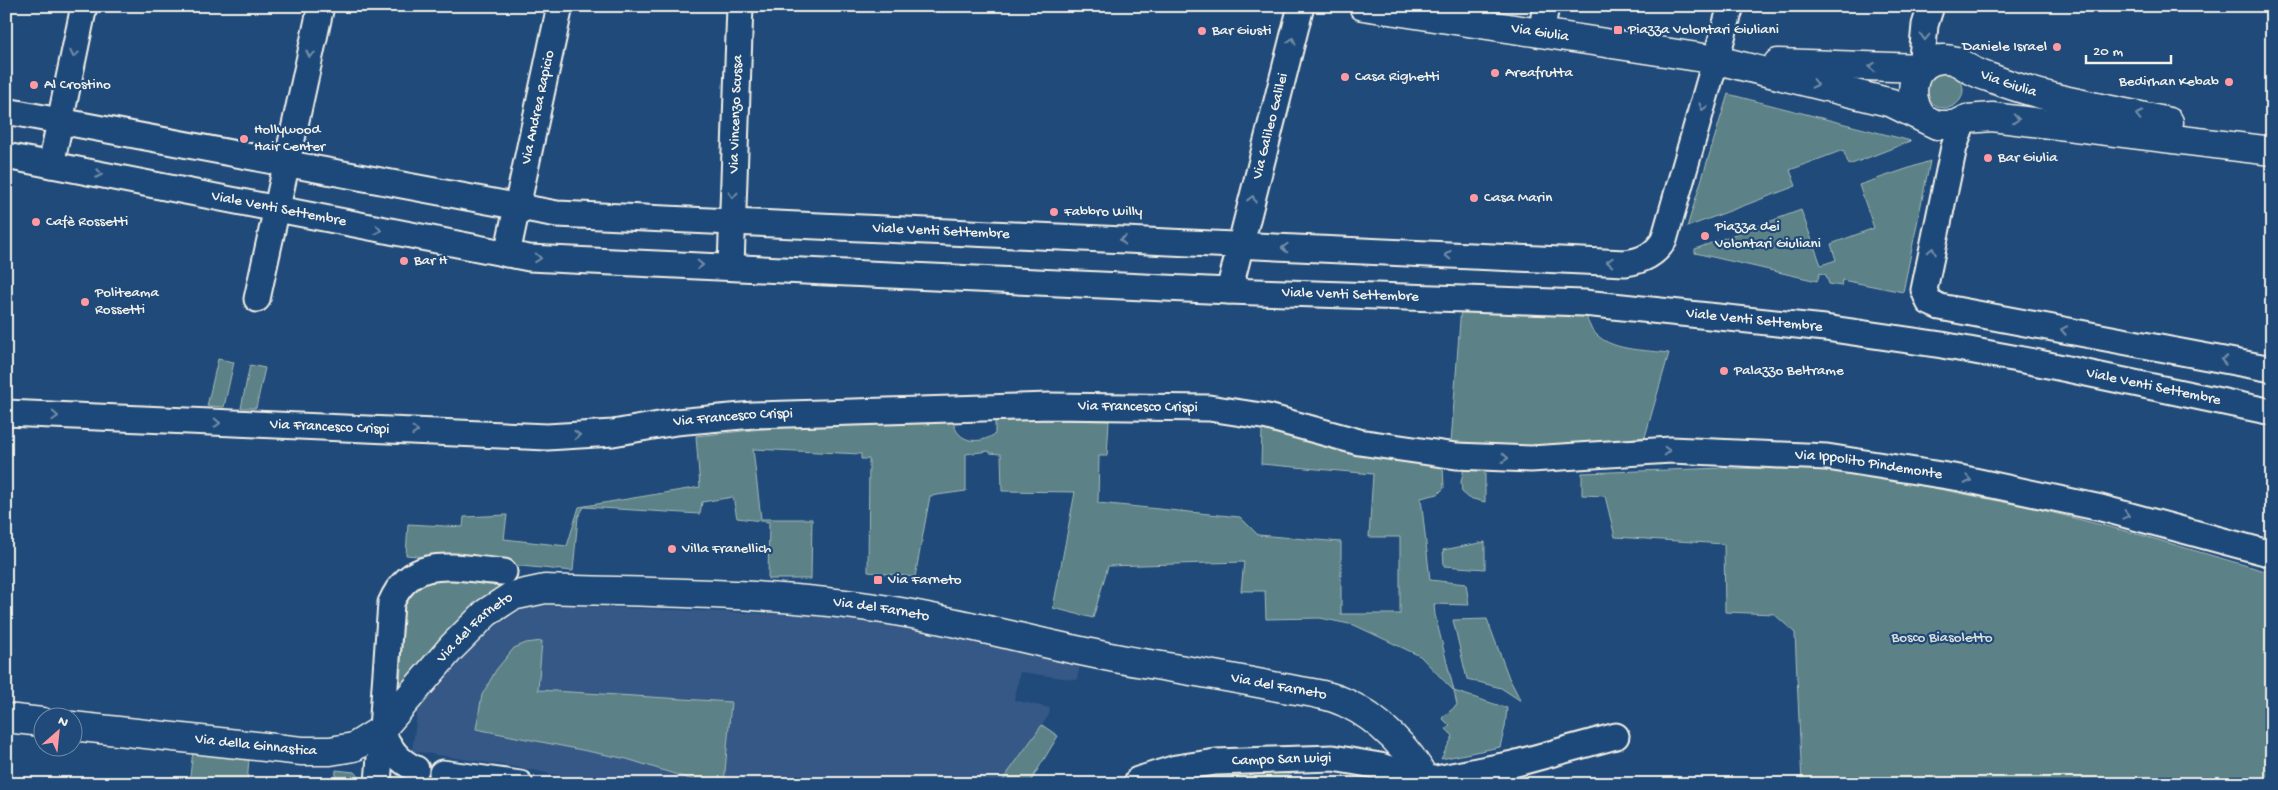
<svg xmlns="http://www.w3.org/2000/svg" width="2278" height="790" font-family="'Gochi Hand',sans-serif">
<rect width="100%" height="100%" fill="#1f4a7a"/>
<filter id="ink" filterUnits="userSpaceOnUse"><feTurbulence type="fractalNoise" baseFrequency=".02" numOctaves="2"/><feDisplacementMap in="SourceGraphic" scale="10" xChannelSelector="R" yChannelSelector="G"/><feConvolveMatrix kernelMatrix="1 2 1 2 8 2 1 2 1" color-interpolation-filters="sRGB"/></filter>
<g filter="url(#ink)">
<path fill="#355886" d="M550,605l250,10 62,6 82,12 136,31 -3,16 -57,-8 -6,28 36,8 -1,7 -49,69h-403l-69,-15 -116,-18 6,-44 22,-21 31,-38 29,-26 25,-14z"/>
<g fill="#5b8287" stroke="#a8bab8">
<circle cx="1945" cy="90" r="18"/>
<path d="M1728,94l183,47 -62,24 -6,-15 -53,20 6,16 -109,41z"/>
<path d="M1930,161l-27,131 -61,-12 -1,6 -12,-2 -3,-9 -6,-2 -3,8 -122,-28v-4l106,-39 20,55 15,-5 -5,-16 43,-16 -15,-43z"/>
<path d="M1461,306l125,9c8,37 52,34 83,38l-24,84 -95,10 -33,1 -66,-5z"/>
<path d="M218,359l16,3 -10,45 -17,-1z"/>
<path d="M250,365l15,3 -9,40h-15z"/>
<path d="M995,419l114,2 -2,35h-8l-1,47 142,14 18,18 83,7v72h59v-77h-31l4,-63 -112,-10 1,-35 134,32 47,5 1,22 -6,6 -17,4 9,82 36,4 3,21 -35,-1 1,11 19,76 53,17 -2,19 -5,20 -59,12 12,-23 -7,-7 4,-3 -8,-8 15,-13 -3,-14 -34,-35 -66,-31 -34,-7 -54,1 -1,-28h-24l3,-29 -136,4 -15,52 -40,-10 22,-116 -73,-1 -1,-37 -11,-1 -1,-2 -23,3v37l-36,5 -15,81 -47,-5 1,-113h-8v-5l-108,-5 8,70h51l-1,60h-43l1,-57 -32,-4 -4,-21 -31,5 -2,12 -116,-7 -6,10 -5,54 -167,-16 2,-31 55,3 1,-10 43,-2 -3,24 63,7 12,-39 121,-20 -4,-51 85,-9 172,-6c4,22 26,24 42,13z"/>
<path d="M1464,468h21v34l-16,-4 -7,-6 -1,-10z"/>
<path d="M1724,468l120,2 190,38 107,27 131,38v211h-470l-7,-151 -21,-19 -49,-2 -1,-68 -109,-7 -10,-41 -23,-1v-22z"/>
<path d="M1485,542v27l-41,-3 -1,-16z"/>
<path d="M434,578l80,5 -73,56 -41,46 4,-78c6,-15 15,-23 30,-29z"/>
<path d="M1487,619l22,59 12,23 -20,-13 -34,-9 -14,-59z"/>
<path d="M542,641l-4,49 193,12 -7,82h-18l-79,-25 -151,-30 6,-34 14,-25 18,-22 12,-5z"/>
<path d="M1042,725l16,11 -29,48h-29z"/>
<path d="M193,751l56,8 -2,25h-58z"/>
<path d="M336,770l18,2 10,9v3h-29z"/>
<path d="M1300,771l-36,13h-102c43,-14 92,-12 138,-13z"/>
</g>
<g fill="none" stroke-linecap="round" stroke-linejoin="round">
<g stroke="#f4f1e8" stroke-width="29">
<g id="street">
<path d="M1541,33l5,-27"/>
<path d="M1921,68l4,-43 6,-19"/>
<path id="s1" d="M6,111l551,103 1068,49c17,-2 30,-8 39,-23l67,-234"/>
<path d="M1963,122l-9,25 -30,143 5,12 11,5 332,62"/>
<path id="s2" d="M6,156l523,102 700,33 355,12 241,25 117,17 92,17 238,50"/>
<path d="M51,165l33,-159"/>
<path id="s3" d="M507,254l53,-248"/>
<path id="s4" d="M731,266l9,-260"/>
<path id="s5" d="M1229,291l72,-285"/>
<path d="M257,299l64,-293"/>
<path id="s6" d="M6,413l541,24 66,-4 63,-11 77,-7 297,-9 159,2 59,9 91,25 97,14 75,3 140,-9 156,7 133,21 141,30 171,46"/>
<path d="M381,730c8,18 17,31 35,39"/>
<path d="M442,773l78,11"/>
<path id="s7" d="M1138,780l38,-12 40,-6 117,-4 47,8 46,15 87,-17 103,-28"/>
<path d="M378,784l13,-181c22,-51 67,-34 113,-31"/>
</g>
</g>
<g stroke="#f4f1e8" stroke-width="31">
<g id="secondary">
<path id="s8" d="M1363,6l354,54 175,43 45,22h18l12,-6 25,-2 280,34"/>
<path d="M1778,63l143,5"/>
<path id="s9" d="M1921,116c-15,-21 -9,-55 21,-57 14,-1 20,6 31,12 6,3 12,5 18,7 56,22 119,31 178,44"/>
<path d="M6,718l36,4"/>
<path id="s10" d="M72,726l230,25h28l24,-4 27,-17 71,-83 34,-34 26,-17 33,-7c115,4 231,3 344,21 82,13 161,37 242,51 49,8 98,16 147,26 21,4 48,6 68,16 32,15 66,48 81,81"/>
</g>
</g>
<use href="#street" stroke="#1f4a7a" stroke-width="25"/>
<use href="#secondary" stroke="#1f4a7a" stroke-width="28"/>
</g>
<defs><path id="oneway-chevron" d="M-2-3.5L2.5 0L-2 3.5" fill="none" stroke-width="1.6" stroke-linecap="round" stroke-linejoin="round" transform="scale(1.25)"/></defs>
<g stroke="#748da6">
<use href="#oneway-chevron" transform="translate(1925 37) rotate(92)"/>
<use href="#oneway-chevron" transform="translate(1292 41) rotate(-76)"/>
<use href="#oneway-chevron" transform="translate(74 54) rotate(102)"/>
<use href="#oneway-chevron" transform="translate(310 54) rotate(102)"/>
<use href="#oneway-chevron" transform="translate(1872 67) rotate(-178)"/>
<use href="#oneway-chevron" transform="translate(1815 84) rotate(14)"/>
<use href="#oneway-chevron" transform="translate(1703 107) rotate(106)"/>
<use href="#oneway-chevron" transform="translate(2139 115) rotate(-167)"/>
<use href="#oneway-chevron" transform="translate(2016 119) rotate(5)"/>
<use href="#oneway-chevron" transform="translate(99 174) rotate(11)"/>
<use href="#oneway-chevron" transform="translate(733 195) rotate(92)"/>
<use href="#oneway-chevron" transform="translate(1252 199) rotate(-76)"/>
<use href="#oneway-chevron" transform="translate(378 230) rotate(11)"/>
<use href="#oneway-chevron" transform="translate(1123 240) rotate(-177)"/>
<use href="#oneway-chevron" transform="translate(1285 248) rotate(-178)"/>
<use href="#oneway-chevron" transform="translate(1932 251) rotate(-78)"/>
<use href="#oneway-chevron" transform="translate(1448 255) rotate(-178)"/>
<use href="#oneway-chevron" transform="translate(538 258) rotate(4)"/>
<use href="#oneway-chevron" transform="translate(1610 262) rotate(-178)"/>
<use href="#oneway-chevron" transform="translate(700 265) rotate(2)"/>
<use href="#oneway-chevron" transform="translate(2064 330) rotate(-169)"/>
<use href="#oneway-chevron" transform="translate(2224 360) rotate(-169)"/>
<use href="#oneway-chevron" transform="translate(55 416) rotate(3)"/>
<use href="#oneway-chevron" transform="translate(217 423) rotate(2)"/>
<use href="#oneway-chevron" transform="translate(415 431) rotate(2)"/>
<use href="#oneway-chevron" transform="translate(577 435) rotate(-3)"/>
<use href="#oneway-chevron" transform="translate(1667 451) rotate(-2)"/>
<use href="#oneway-chevron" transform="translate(1505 458) rotate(2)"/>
<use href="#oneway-chevron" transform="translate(1968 480) rotate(12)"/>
<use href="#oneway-chevron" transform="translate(2126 515) rotate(15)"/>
</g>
</g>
<g fill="#ff9aa2" stroke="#1f4a7a" stroke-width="2">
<rect x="1613" y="25" width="10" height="10" rx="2.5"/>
<circle cx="1202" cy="31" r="5"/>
<circle cx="2057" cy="47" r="5"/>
<circle cx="1495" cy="73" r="5"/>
<circle cx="1345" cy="77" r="5"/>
<circle cx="2229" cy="82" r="5"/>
<circle cx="34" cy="85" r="5"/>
<circle cx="244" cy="139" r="5"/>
<circle cx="1988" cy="158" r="5"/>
<circle cx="1474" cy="198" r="5"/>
<circle cx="1054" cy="212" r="5"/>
<circle cx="36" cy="222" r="5"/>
<circle cx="1705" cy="236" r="5"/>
<circle cx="404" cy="261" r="5"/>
<circle cx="85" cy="302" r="5"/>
<circle cx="1724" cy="371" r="5"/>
<circle cx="672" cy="549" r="5"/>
<rect x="873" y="575" width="10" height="10" rx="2.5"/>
</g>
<g text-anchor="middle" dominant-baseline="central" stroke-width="4.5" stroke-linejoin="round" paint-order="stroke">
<g font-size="15" fill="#f4f1e8" stroke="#1f4a7a" text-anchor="start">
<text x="1628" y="30">Piazza Volontari Giuliani</text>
<text x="1212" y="31">Bar Giusti</text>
<text x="2047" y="47" text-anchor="end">Daniele Israel</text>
<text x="1505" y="73">Areafrutta</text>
<text x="1355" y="77">Casa Righetti</text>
<text x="2219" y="82" text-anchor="end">Bedirhan Kebab</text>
<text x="44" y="85">Al Crostino</text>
<text x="254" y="130">Hollywood<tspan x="254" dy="17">Hair Center</tspan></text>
<text x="1998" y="158">Bar Giulia</text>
<text x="1484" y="198">Casa Marin</text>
<text x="1064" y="212">Fabbro Willy</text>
<text x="46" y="222">Cafè Rossetti</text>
<text x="1715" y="227">Piazza dei<tspan x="1715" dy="17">Volontari Giuliani</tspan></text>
<text x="414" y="261">Bar H</text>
<text x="95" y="293">Politeama<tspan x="95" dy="17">Rossetti</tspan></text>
<text x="1734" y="371">Palazzo Beltrame</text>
<text x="682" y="549">Villa Franellich</text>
<text x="888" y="580">Via Farneto</text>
</g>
<g font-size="15" fill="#f4f1e8" stroke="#1f4a7a">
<text stroke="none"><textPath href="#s8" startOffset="179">Via Giulia</textPath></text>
<text stroke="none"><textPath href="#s9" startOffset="146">Via Giulia</textPath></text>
<text stroke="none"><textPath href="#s3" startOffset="150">Via Andrea Rapicio</textPath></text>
<text stroke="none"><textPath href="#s4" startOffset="152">Via Vincenzo Scussa</textPath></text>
<text stroke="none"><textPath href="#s5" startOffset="170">Via Galileo Galilei</textPath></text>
<text stroke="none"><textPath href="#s2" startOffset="278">Viale Venti Settembre</textPath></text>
<text stroke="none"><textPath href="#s1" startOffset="945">Viale Venti Settembre</textPath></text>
<text stroke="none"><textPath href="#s2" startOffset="1355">Viale Venti Settembre</textPath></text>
<text stroke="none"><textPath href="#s2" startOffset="1760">Viale Venti Settembre</textPath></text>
<text stroke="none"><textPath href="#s2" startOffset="2165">Viale Venti Settembre</textPath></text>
<text stroke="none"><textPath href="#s6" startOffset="1134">Via Francesco Crispi</textPath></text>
<text stroke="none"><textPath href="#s6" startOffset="729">Via Francesco Crispi</textPath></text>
<text stroke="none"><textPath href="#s6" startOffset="324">Via Francesco Crispi</textPath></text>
<text stroke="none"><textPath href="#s6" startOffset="1871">Via Ippolito Pindemonte</textPath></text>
<text stroke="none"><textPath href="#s10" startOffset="875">Via del Farneto</textPath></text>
<text stroke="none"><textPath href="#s10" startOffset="455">Via del Farneto</textPath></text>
<text stroke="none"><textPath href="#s10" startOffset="1280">Via del Farneto</textPath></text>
<text stroke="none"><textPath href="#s10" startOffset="185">Via della Ginnastica</textPath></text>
<text stroke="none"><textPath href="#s7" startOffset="146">Campo San Luigi</textPath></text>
</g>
<g font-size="15" fill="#dde0d9" stroke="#1f4a7a">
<text x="1942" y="638">Bosco Biasoletto</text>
</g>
</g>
<rect width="2278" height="790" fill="none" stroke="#1f4a7a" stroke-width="25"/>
<rect x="12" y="12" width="2253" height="765" fill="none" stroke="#f4f1e8" stroke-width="2" filter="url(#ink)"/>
<g transform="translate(58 732) rotate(27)"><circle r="24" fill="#1f4a7a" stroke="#748da6"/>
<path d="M0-4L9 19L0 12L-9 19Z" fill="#ff9aa2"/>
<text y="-8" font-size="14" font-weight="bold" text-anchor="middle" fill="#f4f1e8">N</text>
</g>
<path d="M2086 55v8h85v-8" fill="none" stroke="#f4f1e8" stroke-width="2.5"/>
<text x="2093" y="55" font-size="15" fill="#f4f1e8" stroke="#1f4a7a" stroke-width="4" paint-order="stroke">20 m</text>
</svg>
